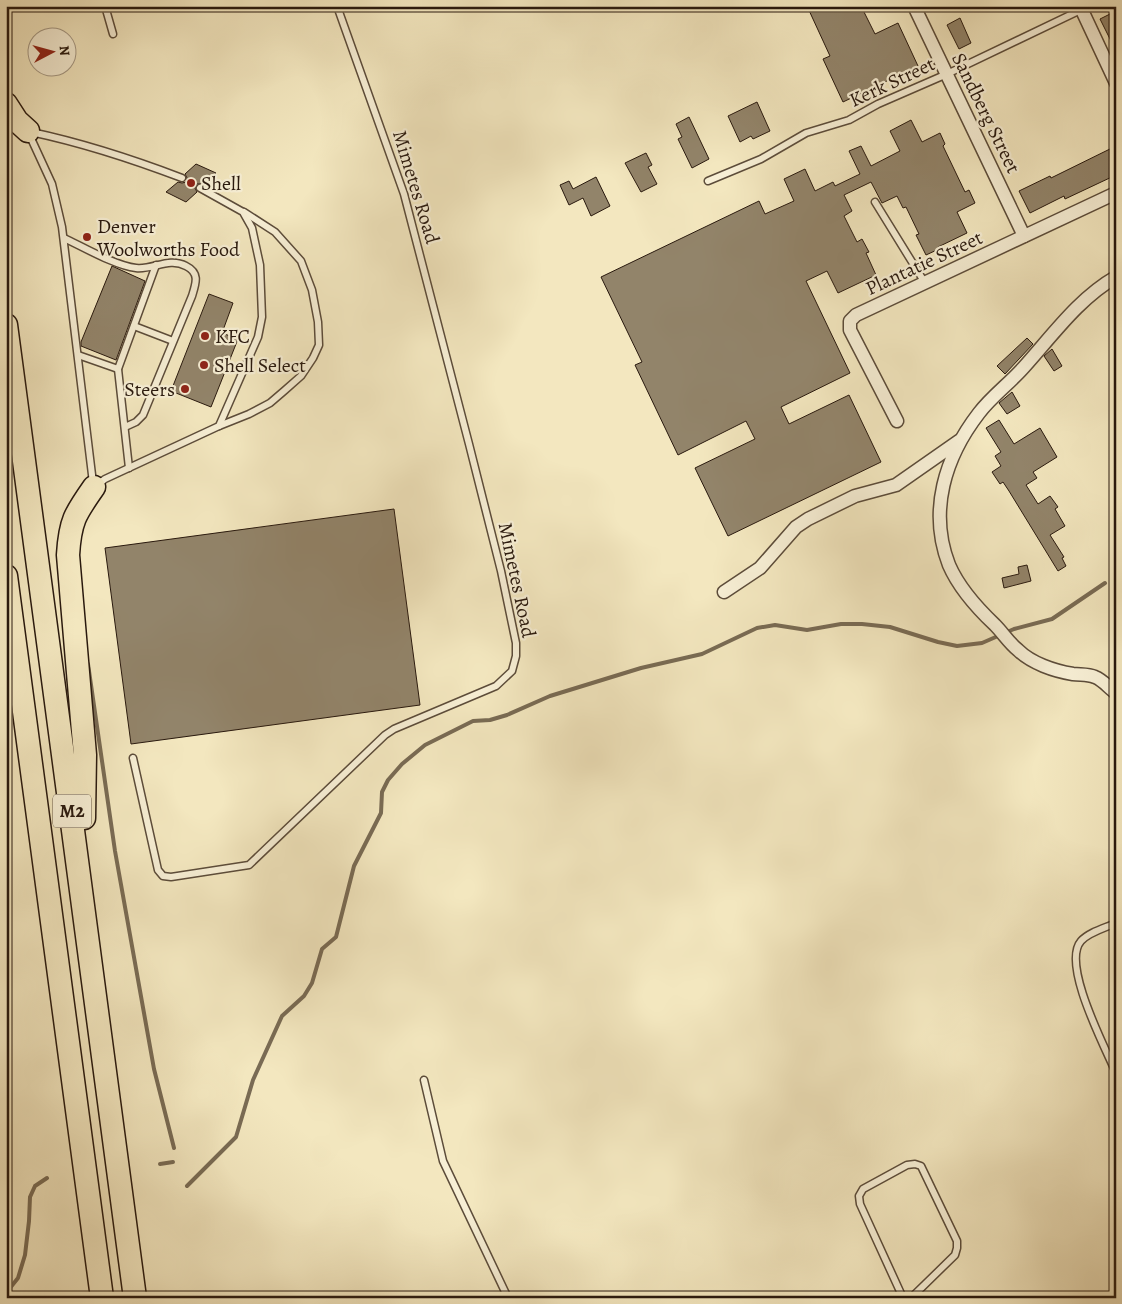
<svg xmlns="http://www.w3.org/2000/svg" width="1122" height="1304" font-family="Alegreya,serif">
<rect width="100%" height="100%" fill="#f3e7bf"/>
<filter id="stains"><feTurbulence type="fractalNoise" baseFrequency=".004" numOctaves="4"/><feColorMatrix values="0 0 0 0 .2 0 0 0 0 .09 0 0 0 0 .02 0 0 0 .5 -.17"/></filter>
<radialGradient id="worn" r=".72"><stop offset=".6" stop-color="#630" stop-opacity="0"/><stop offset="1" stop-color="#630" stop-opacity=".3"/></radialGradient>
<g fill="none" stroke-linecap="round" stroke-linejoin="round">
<g stroke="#796b54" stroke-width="4">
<path d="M1113,579l3,-1"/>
<path d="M88,664l27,187 39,218 20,79"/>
<path d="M160,1164l13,-2"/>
<path d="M187,1186l49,-49 17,-57 29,-64 22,-20 8,-13 10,-34 14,-12 18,-71 27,-53 1,-21 6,-12 14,-16 23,-19 48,-24 17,-1 17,-5 43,-19 91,-28 61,-14 55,-26 18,-3 32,5 34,-6h21l28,3 48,15 19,4 25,-3 32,-14 38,-10 53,-36"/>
<path d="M6,1293l12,-15 7,-23 4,-34 1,-24 5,-11 12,-8"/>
</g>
</g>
<g fill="#92846a" stroke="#29190e">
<path d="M807,6h54l14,28 23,-11 20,43 -75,36 -20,-43 7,-3z"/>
<path d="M1116,11v40l-16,-32z"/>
<path d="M960,18l11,25 -12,6 -12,-24z"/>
<path d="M757,102l13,29 -17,8 -2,-3 -11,6 -12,-26z"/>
<path d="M689,117l20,42 -17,9 -14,-29 4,-2 -6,-13z"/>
<path d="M911,120l11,22 18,-9 5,11 -2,2 22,46 4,-2 6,13 -18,9 10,21 -29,14 1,2 -13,6 -10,-20 3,-1 -13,-27 -3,1 -6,-12 -15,7 -11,-21 -27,13 8,16 -8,5 13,26 5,-3 7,13 -3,1 10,22 -38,18 -11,-22 -21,10 44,92 -69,34 8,17 60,-29 32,67 -153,74 -33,-68 60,-29 -9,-18 -68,34 -43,-90 7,-3 -41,-85 158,-76 6,13 29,-13 -10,-22 21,-10 10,22 18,-9 2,4 25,-12 -11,-23 12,-5 10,20 29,-15 -10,-20z"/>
<path d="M1116,146v29l-51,24 -1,-3 -34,17 -11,-22 31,-15 1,2z"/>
<path d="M646,153l6,12 -4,2 9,17 -16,8 -16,-29z"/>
<path d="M196,164l20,9 -12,11h-7l-2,4 2,4 -11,10 -20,-10 12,-10 4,1 4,-1 1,-4 -2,-4z"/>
<path d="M596,177l14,29 -19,10 -8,-18 -14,7 -9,-20 9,-4 4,8z"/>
<path d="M112,266l33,15 -29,79 -35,-14v-4z"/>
<path d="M209,294l24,9 -11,30 16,6 -27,68 -40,-16z"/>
<path d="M1027,338l6,6 -28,30 -8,-8z"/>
<path d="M1052,349l10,17 -8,5 -10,-15z"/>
<path d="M1012,392l8,14 -13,8 -8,-11z"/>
<path d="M999,420l15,24 26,-16 17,29 -24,15 4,6 -11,7 12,19 12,-8 8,11 -3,2 10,17 -15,9 14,22 -2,1 4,8 -8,5 -49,-80 -6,-9 -3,2 -8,-12 9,-6 -6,-10 6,-4 -15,-24z"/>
<path d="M394,509l26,196 -289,39 -26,-196z"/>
<path d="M1027,565l4,16 -27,7 -2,-10 17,-4 -1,-7z"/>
</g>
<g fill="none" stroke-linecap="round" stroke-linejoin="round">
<g stroke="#5c4c3a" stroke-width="9">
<g id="service">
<path d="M105,6l8,28"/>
<path d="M31,132c52,11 101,27 151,46"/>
<path d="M29,134l23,50 10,43 31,256"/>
<path d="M708,181l53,-22 45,-26 43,-13 29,-16 69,-30 142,-68"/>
<path d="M875,202l50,81"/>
<path d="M64,238c19,9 52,28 72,30 17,2 33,-11 50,-2 14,7 10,17 6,30l-49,119 -7,7 -11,5"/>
<path d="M134,326l39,15"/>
<path d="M78,355l40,14"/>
<path d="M219,426l30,-12 21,-11 14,-12 17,-15 12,-18 6,-13 -1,-23 -6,-32 -11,-29 -26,-29 -31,-20"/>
<path d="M129,468l-11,-99 38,-104"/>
<path d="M97,485l8,-6 114,-53 39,-89 4,-20 -2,-52 -8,-37 -9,-16 -43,-24"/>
<path d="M133,758l25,112 5,6 8,1 78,-12 136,-130 9,-6 102,-43 16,-15 4,-15v-13l-15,-72 -32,-127 -65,-250 -67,-188"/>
<path d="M1116,923c-11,5 -27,9 -35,18 -20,23 24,106 35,132"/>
<path d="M424,1080l19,81 65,137"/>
<path d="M903,1298l-43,-94 -1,-8 4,-7 44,-24 8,-1 6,2 36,75v7l-2,7 -44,43"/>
</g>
</g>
<g stroke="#5c4c3a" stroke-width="15">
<g id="minor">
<path d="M914,6l110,230"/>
<path d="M1080,6l36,77"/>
<path d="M1116,277c-37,21 -64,59 -92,90 -14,16 -32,29 -45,46 -34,44 -51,98 -30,152 10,23 28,43 46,60 8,8 14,18 23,25 13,13 36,21 55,24 8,1 15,0 22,3 8,3 14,11 21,16"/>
<path d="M897,421l-47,-91v-9l6,-6 260,-122"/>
<path d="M724,592l36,-24 36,-41 12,-8 47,-23 41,-11 63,-44"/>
</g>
</g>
<g stroke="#29190e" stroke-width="25">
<g id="motorway">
<path d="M6,104l11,17 11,10"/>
<path d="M6,325l129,973"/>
<path d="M6,576l96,722"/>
<path d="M84,818l1,-63 -17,-200c2,-34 7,-41 26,-68"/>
</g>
</g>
<use href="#service" stroke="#f7efd5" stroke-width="6"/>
<use href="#minor" stroke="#f7efd5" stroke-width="12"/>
<use href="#motorway" stroke="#f3e7bf" stroke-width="22"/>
</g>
<g fill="#8f2418" stroke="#f7efd5" stroke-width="2">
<circle cx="191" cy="183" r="5"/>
<circle cx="87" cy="237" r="5"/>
<circle cx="205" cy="336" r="5"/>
<circle cx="204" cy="365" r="5"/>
<circle cx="185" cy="389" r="5"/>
</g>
<g text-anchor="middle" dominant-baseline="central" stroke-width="4.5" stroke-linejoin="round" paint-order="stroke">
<rect fill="#f7efd5" stroke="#67594a" stroke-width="1" x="53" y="794.5" width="38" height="33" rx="4"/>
<g font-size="19" font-weight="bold" fill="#29190e">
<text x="72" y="811">M2</text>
</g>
<g font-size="20" fill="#29190e" stroke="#f7efd5">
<text transform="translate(892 82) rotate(-25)">Kerk Street</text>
<text transform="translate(986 113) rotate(64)">Sandberg Street</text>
<text transform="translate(416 187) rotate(73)">Mimetes Road</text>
<text transform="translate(924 263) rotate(-25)">Plantatie Street</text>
<text transform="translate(517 580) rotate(78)">Mimetes Road</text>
</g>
<g font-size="20" fill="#29190e" stroke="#f7efd5" text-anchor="start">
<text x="201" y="183">Shell</text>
<text x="97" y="226">Denver<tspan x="97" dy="23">Woolworths Food</tspan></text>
<text x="215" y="336">KFC</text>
<text x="214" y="365">Shell Select</text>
<text x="175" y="389" text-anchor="end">Steers</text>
</g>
</g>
<rect width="1122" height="1304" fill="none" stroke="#f3e7bf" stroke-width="25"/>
<rect x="8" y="8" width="1107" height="1289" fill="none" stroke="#29190e" stroke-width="2.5"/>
<rect x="12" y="12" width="1097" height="1279" fill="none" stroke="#29190e"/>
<g transform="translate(52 52) rotate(84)"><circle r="24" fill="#f7efd5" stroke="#a59985"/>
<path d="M0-4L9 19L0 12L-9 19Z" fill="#8f2418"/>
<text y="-8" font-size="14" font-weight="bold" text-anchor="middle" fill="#29190e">N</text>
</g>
<rect width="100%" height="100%" filter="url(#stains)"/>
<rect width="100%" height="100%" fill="url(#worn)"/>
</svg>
